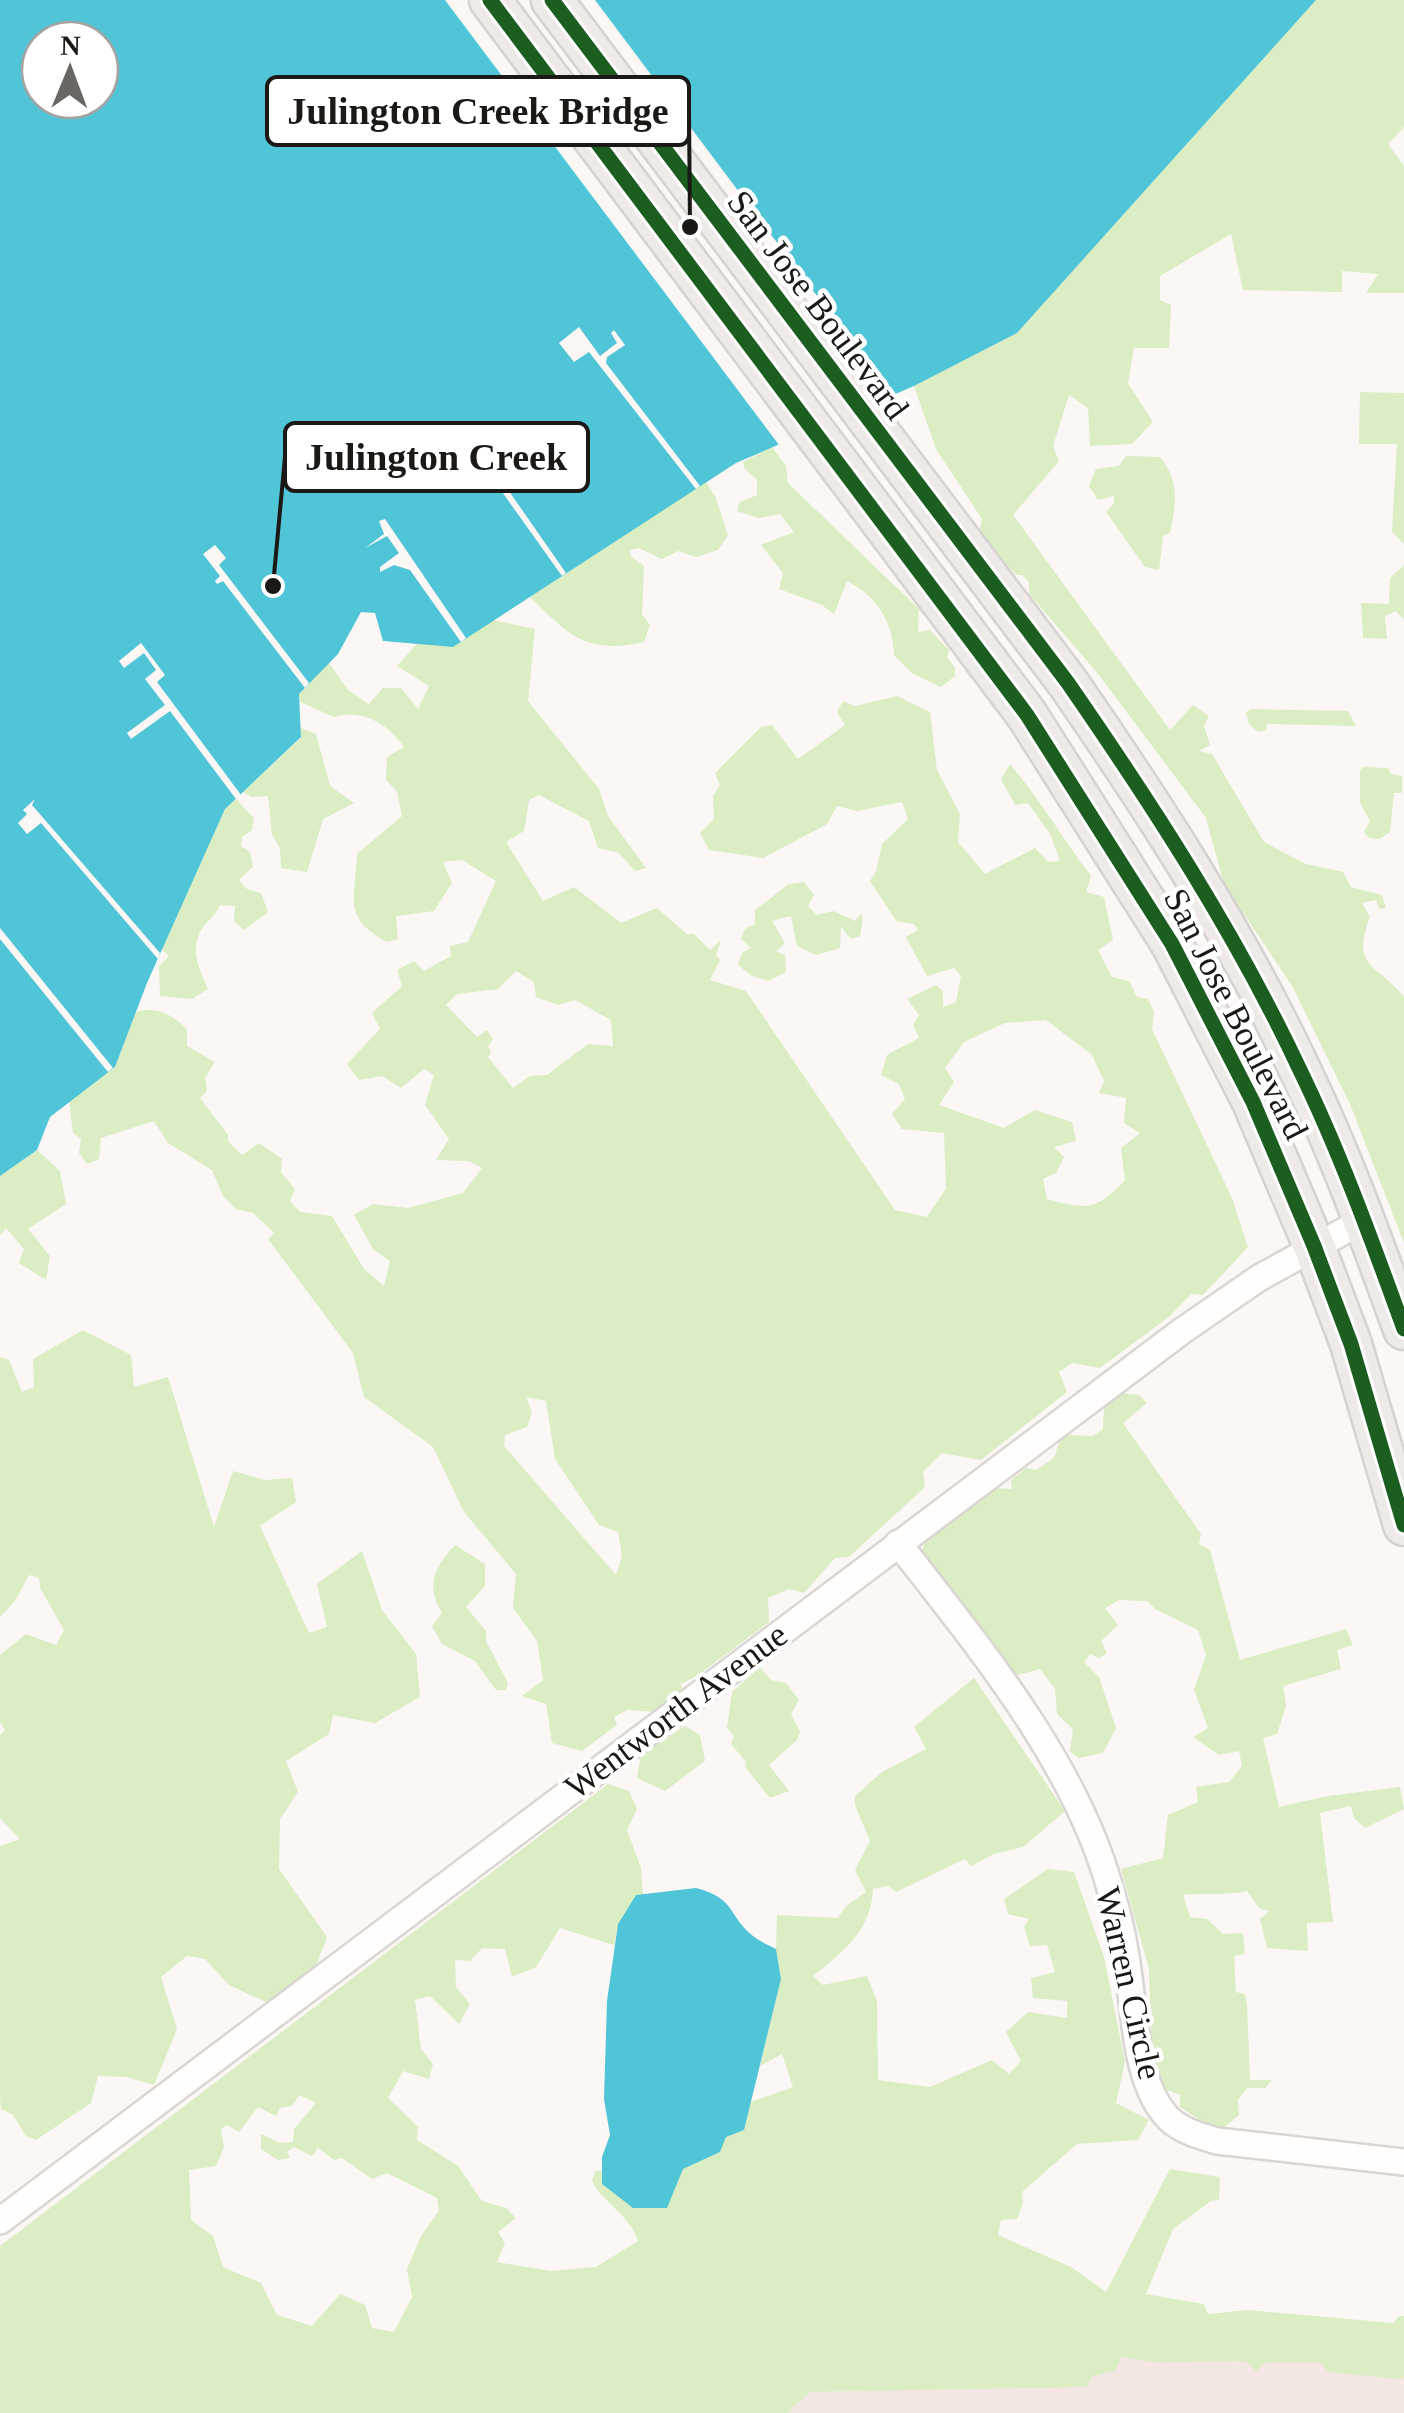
<svg xmlns="http://www.w3.org/2000/svg" width="1404" height="2413" font-family="'Times New Roman',serif">
<rect width="100%" height="100%" fill="#fcf7f4"/>
<path fill="#f4e6e3" d="M1094,2349l310,6v58h-617l23,-21 264,-6z"/>
<g fill="#daedc3" fill-rule="evenodd">
<path d="M1316,0h88v127l-16,17 16,22v127h-38l12,-19 -36,-3v21l-99,-2 -12,-56 -71,42v24l11,5 -2,43h-35l-6,35 25,39 -21,22 -42,2 -2,-38 -19,-13 -16,51 6,15 -46,54 157,215 23,-25 16,11 -5,10 6,19 -11,6 13,3 52,88 42,22 37,8 8,15 31,8 4,13 -7,1 -3,-9 -14,3 8,14c-20,52 7,46 34,80v246l-54,-139 -58,-118 -68,-102 -18,-66 -107,-143 -70,-81v-12l-7,-7h-6l-37,-42 3,-14 -46,-70 -22,-63 103,-53z"/>
<path d="M1360,392l44,1v151l-12,-12 5,-88h-38z"/>
<path d="M772,447l14,19 2,17 131,126 -1,23 12,-2 19,20 -2,7 8,11v8l-14,11 -28,-13 -19,-19c-1,-33 -17,-59 -47,-74l-13,33 -12,-9 -43,-16 4,-16 -22,-28 33,-13 -14,-18 -21,4 -22,-7 3,-9 17,-7v-15l-13,-12 -1,-6z"/>
<path d="M1126,456l34,1c20,24 16,47 10,76l-7,3 -4,34 -14,-3 -39,-55 8,-9v-7l-16,4 -9,-14 7,-17 23,-3z"/>
<path d="M706,482l10,16 12,37 -10,15 -22,7 -18,-6 -16,8 -23,-11 -9,2 1,7 13,9 -2,48 8,11 -6,17c-58,13 -75,-7 -114,-45z"/>
<path d="M1404,565v55l-8,-9 -11,5 2,23 -24,-1 -2,-35 28,1 1,-26z"/>
<path d="M493,620l42,9 -7,72 71,88 9,27 38,52 -11,3 -16,-18 -21,-5 -9,-27 -50,-26 -10,5 -5,31 -18,11 37,59 31,-14 47,36 36,-15 30,26h7l16,16 11,-10 -5,15 4,5 -10,20 36,11 149,219 32,7 19,-29 -2,-55 -42,-4 -10,-15 13,-15 -6,-15 -18,-9 6,-20 32,-17 -6,-13 6,-10 -12,-16 29,-14 7,6v16l13,-5 5,-26 -7,-8 -27,8 -21,-39 12,-7 -4,-6 -18,-3 -26,-40 6,-10 6,-27 26,-25 -6,-17 -45,9 -20,-5 -10,18 -64,34 -54,-8 -9,-17 14,-14 -1,-23 7,-11 -5,-12 46,-46 11,-2 26,34 47,-34 -8,-13 6,-11 12,5 42,-10 33,16 7,58 23,44 -2,28 27,32 50,-26 13,14 12,-1 -10,-27 -22,-31 -13,2 -14,-26 9,-15c30,36 53,75 81,112l-5,16 18,5 9,43 -15,10 14,27 17,4 8,16 11,2 6,13 -2,17 80,169 16,49 -45,48 -12,-1 -21,22 -70,52 -28,-5 -13,9 8,20 -86,68 -39,-7 -19,19 2,15 -76,70 -14,1 -31,35 -15,-4 -21,9 1,24 -72,54 -17,8 3,4 -27,24 -29,-2 -13,7 3,8 -35,26 -30,-8 -6,-39 -24,-8 21,-16 -6,-39 -24,-33 3,-34 -52,-62 -31,-65 -69,-50 -11,-44 -85,-114 6,-6 -21,-20 -17,-4 -13,-13 -11,-26 -44,-27 -14,-22 -53,17 -2,21 -12,5 -8,-11 2,-14 -8,-6 -4,-31 46,-35 21,-55c21,-6 35,2 51,17v17l28,16 -10,16 2,13 -7,7 28,37v6l14,14 17,-12 23,16 -1,13 14,17 -5,12 10,11 32,4 32,53 20,17 6,-25 -17,-12 -19,-34 19,-11 35,4 55,-15 19,-25 -13,-7 -33,-1 13,-21 -24,-34 9,-30 -10,-6 -23,19 -19,-12 -23,4 -12,-16 33,-35 -8,-16 30,-27 -5,-16 17,-9 10,10 27,-15 -1,-10 18,-4 28,-61 -34,-21 -19,2 9,21 -18,28 -38,5 2,23 -11,3c-45,-24 -32,-43 -30,-88l45,-38 -5,-25 -11,-11 1,-23 17,-10c-16,-23 -42,-39 -70,-30l-34,-15 -1,-8 30,-31 19,27 21,14 14,-16h18l17,21 11,-23 -32,-20 20,-22 36,2zM516,971l18,11 2,15 22,8 17,-5 36,20 2,26 -25,-2 -41,31 -17,1 -17,12 -25,-31 3,-4 -3,-7 5,-7 -6,-9 -10,7 -31,-32 11,-11 41,-5zM1046,1020l46,35 12,26 -5,12 27,5 -2,25 16,10 -19,15 4,32c-29,31 -38,30 -78,19l-4,-20 13,-6 8,-16 -10,-10 22,-6 -4,-19 -37,-12 -31,18 -65,-23 15,-23 -9,-14 19,-26 41,-19zM526,1397l20,4 9,58 44,66 19,7 4,24 -6,19 -112,-129 1,-11 22,-8 5,-14z"/>
<path d="M1252,709l96,2 8,15 -89,-2 -1,6 -8,2 -9,-8 -3,-12z"/>
<path d="M301,728l15,6 14,52 24,17 -31,16 -16,53 -26,-4 -1,-20 -8,-13 -4,-39 -17,1 -8,-5 58,-54z"/>
<path d="M1363,767l25,1 3,6 11,2v17h-8l-4,39 -11,7 -10,-1 -5,-6 6,-11 -10,-18v-33z"/>
<path d="M236,799l18,19 -2,12 -10,7 -1,9 9,6 3,15 -14,13 8,9 14,4 7,19 -24,18 -10,-9 1,-15 -15,-1c-5,12 -15,17 -20,27 -10,21 0,38 8,57l-16,10 -32,-3 -1,-30 10,-10 -7,-7 63,-140z"/>
<path d="M804,882l10,13 -6,11 9,9 16,-4 22,10 5,-7 3,2 -3,20 -9,3 -10,-12 -1,21 -24,7 -19,-9 -6,-30 -19,5 13,22 -9,8 9,4 1,17 -17,9 -17,-5 -14,-11 4,-12 9,-5 -10,-9 4,-10 10,-5v-14l34,-26z"/>
<path d="M37,1150l23,21 6,33 -38,25 22,27 -4,24 -27,-17 5,-14 -18,-21 -6,7v-59z"/>
<path d="M83,1330l48,25 3,32 34,-10 46,150 19,-56 32,9 27,-2 4,24 -36,24 49,107 18,-6 -10,-43 45,-33 20,59 34,44 4,43 -45,26 -42,-8 -4,19 -43,27 12,31 -18,27 -1,50 48,68 -11,29 -48,37 -39,-18 -24,-26 -18,-3 -26,21 16,52 -23,56 -27,-8 -29,-1 -7,27 -55,37 -10,-4 -13,-21 -12,-6 -1,-13v-250l20,-7 -20,-21v-83l5,-5 -5,-8v-67l26,-21 30,11 8,-15 -24,-42 -1,-10 -10,-3 -14,26 -15,16v-260l9,3 13,32 12,-5 -1,-28z"/>
<path d="M1119,1393l20,2 8,8 -24,20 78,111 -2,10 11,6 30,110 106,-31 7,16 -16,5 4,19 -58,17 3,20 -9,28 -14,4 16,69 49,-11 72,-9 4,22 -39,19 -11,-10 -3,-12 -31,7 13,109 -26,1 1,28 -41,-3 -7,-29 9,-8 -10,-3 -12,-17c-22,5 -41,1 -64,4l7,22 17,2 16,15 20,-1 2,21 -11,2 2,36 9,2 2,11 3,75h22l-7,8h-18l-9,12 1,15 -16,13 -23,-8 -20,-13v-12l-17,-7 -11,-27 -3,-92 -28,-100 42,-11 5,-43 30,-13 -2,-15 33,-5 13,-16 -3,-15 -20,4 -26,-18 15,-9 -14,-38 12,-35 -8,-25 -43,-21 -8,-8 -28,-1 -14,8 13,17 -17,16 6,12 -8,5 -9,-4 -6,8 15,15 17,51 -13,25 -24,5 -9,-6 3,-23 -16,-15 -2,-25 -15,-20 -26,7 -93,-123 6,-16 65,-49 20,1 -1,-9 15,-12 10,2 18,-12 6,-18 9,-5 24,1 10,-7 1,-24z"/>
<path d="M455,1545l30,19v22l-19,21 20,24v10l22,42 -2,7h-10l-21,-29 -33,-17 -10,-18 10,-13c-17,-28 -7,-46 13,-68z"/>
<path d="M760,1667l11,13 15,3 13,17 -8,14 9,18 -3,8 -28,25 20,26 -19,7 -25,-31 1,-5 -15,-18 3,-8 -7,-8 5,-36z"/>
<path d="M974,1678l91,133 -42,36 -29,7 -23,12 -6,-7 -69,33 -8,-6 -15,3c-2,42 -29,62 -60,87l10,9 44,-9 10,25 1,79 52,7 62,-27 17,14 12,-13 -15,-29 22,-20 39,6v-17l-34,-3 -2,-20 24,-6 -8,-27 -17,1 -6,-19 5,-8 -21,-5 -4,-15 44,-30 26,3 30,85 21,105 -9,41 33,17 -11,20 -61,4 -55,48 1,11 -6,16 -16,1 -3,15 73,32 35,25 64,-123 50,8 -1,23 -8,1 -38,28 -27,65 58,10 4,10 40,-4 145,13 6,-7h5v60l-4,3 -72,-7 -7,-10h-54l-11,9 -11,-10 -88,1 -36,-5 -5,13 -24,7 -6,10 -276,5 -23,21h-787v-167l608,-462 21,7 8,18 -10,21 14,38 2,26 -7,1 -18,29 -4,21 -54,-17 -24,39 -24,10 -7,-28 -23,-1 -12,13 -15,-1 1,27 14,17 -11,20 -29,-28 -15,4 6,49 12,15 -4,15 -26,-8 -15,27 30,29 -1,13 41,26 24,35 24,7 10,10 -18,14 7,11 -8,19 54,9 45,-4 42,-26c-7,-25 -34,-37 -46,-60l3,-10h7v13l81,-15 37,-17 6,-15 17,-7 8,-28 42,-15 -11,-33 -22,12 21,-87 -5,-30 1,-34 61,3 8,-12 20,-14 -11,-22 15,-29 -15,-36v-9l27,-24 44,-23 -12,-22zM299,2095l17,8 -22,26 -1,13 -13,1 -19,-9v15l17,11 12,-2 -3,-6 7,-5 18,9 6,-8 16,12 8,-2 30,21 15,-6 50,25 2,13 -18,25 -14,33 5,28 -18,35 -22,-4 -7,-23 -25,-11 -28,32 -35,-11 -16,-32 -38,-16 -10,-31 -22,-16 -2,-50 27,-4 8,-19 -3,-18 6,-4 12,7 19,-25 18,9 4,-8 12,-2z"/>
<path d="M685,1726l15,9 5,26 -40,30 -28,-13 4,-24z"/>
</g>
<g fill="#4fc5d7" fill-rule="evenodd">
<path d="M0,0h1316l-299,333 -103,53 -178,77 -283,184 -70,-6 -8,-28 -14,-1 -23,42 -39,40 2,43 -76,72 -78,174 -32,84 -65,50 -13,33 -37,26zM40,40h60v60h-60z"/>
<path d="M696,1888c41,11 31,27 57,48 6,5 15,9 23,13l5,30 -37,151 -18,7 -6,15 -37,17 -16,39h-34l-31,-24v-27l8,-22 -6,-36 3,-98 11,-77 18,-29z"/>
</g>
<g fill="#fcf7f4">
<path d="M445,0h150l300,400 -113,49z"/>
<path d="M579,327l21,29 17,-13 -6,-10 3,-3 11,15 -18,12 -1,6 94,123 -4,3 -107,-137 -15,10 -15,-19z"/>
<path d="M490,464l76,109 -4,3 -77,-108z"/>
<path d="M385,519l81,119 -5,4 -51,-72 -16,-5 -14,7v-5l19,-14 -12,-17 -22,12 19,-14 -5,-13z"/>
<path d="M215,545l11,13 -7,7 90,118 -4,5 -82,-107 -6,3 -2,-3 5,-5 -17,-22z"/>
<path d="M141,643l24,32 -8,7 84,113 -5,4 -66,-88 -39,28 -4,-6 38,-28 -20,-26 11,-9 -12,-17 -20,15 -5,-7z"/>
<path d="M35,799l-3,6 128,148 -2,6 -117,-136 -14,11 -9,-11 9,-9 -4,-4z"/>
<path d="M0,928l113,140 -5,4 -108,-133z"/>
</g>
<g fill="none" stroke-linecap="round" stroke-linejoin="round">
<g stroke="#d9d5d2" stroke-width="30">
<g id="street">
<path d="M898,1543c80,103 179,221 213,349 6,19 11,39 14,59 10,49 7,131 44,168 13,12 31,17 48,22l187,21"/>
<path d="M0,2221l1182,-890 77,-53 105,-58"/>
</g>
</g>
<g stroke="#d5d2d1" stroke-width="45">
<g id="primary">
<path d="M490,0l537,715 145,229 81,158 61,144 37,98 53,181"/>
<path d="M552,0l516,683c85,123 167,249 231,385 41,84 73,173 105,261"/>
</g>
</g>
<use href="#street" stroke="#fffefd" stroke-width="25"/>
<use href="#primary" stroke="#efe9e8" stroke-width="40"/>
<g stroke="#fff" stroke-width="21">
<g id="cycleway">
<path d="M490,0l537,715 145,229 81,158 61,144 37,98 53,181"/>
<path d="M552,0l516,683c85,123 167,249 231,385 41,84 73,173 105,261"/>
</g>
</g>
<use href="#cycleway" stroke="#1b5e20" stroke-width="15"/>
</g>
<g text-anchor="middle" dominant-baseline="central" stroke-width="9" stroke-linejoin="round" paint-order="stroke">
<g font-size="35" fill="#1b1815" stroke="#fff">
<text transform="translate(818 305) rotate(53)">San Jose Boulevard</text>
<text transform="translate(1236 1014) rotate(63)">San Jose Boulevard</text>
<text transform="translate(676 1711) rotate(-37)">Wentworth Avenue</text>
<text transform="translate(1129 1983) rotate(77)">Warren Circle</text>
</g>
</g>
<path fill="none" stroke="#1b1815" stroke-width="4" d="M690 227L689 111M273 586L285 457"/>
<g fill="#1b1815" stroke="#fff" stroke-width="4">
<circle cx="690" cy="227" r="10"/>
<circle cx="273" cy="586" r="10"/>
</g>
<g fill="#fff" stroke="#1b1815" stroke-width="4">
<rect x="267" y="77" width="422" height="68" rx="10"/>
<rect x="285" y="423" width="303" height="68" rx="10"/>
</g>
<g font-size="38" text-anchor="middle" font-weight="bold" fill="#1b1815">
<text x="478" y="124">Julington Creek Bridge</text>
<text x="436" y="470">Julington Creek</text>
</g>
<g transform="translate(70 70) rotate(1)"><circle r="48" fill="#ffffff" stroke="#a4a3a1" stroke-width="2.5"/>
<path d="M0-8L18 38L0 25L-18 38Z" fill="#6a6663"/>
<text y="-15" font-size="28" font-weight="bold" text-anchor="middle" fill="#1b1815">N</text>
</g>
</svg>
